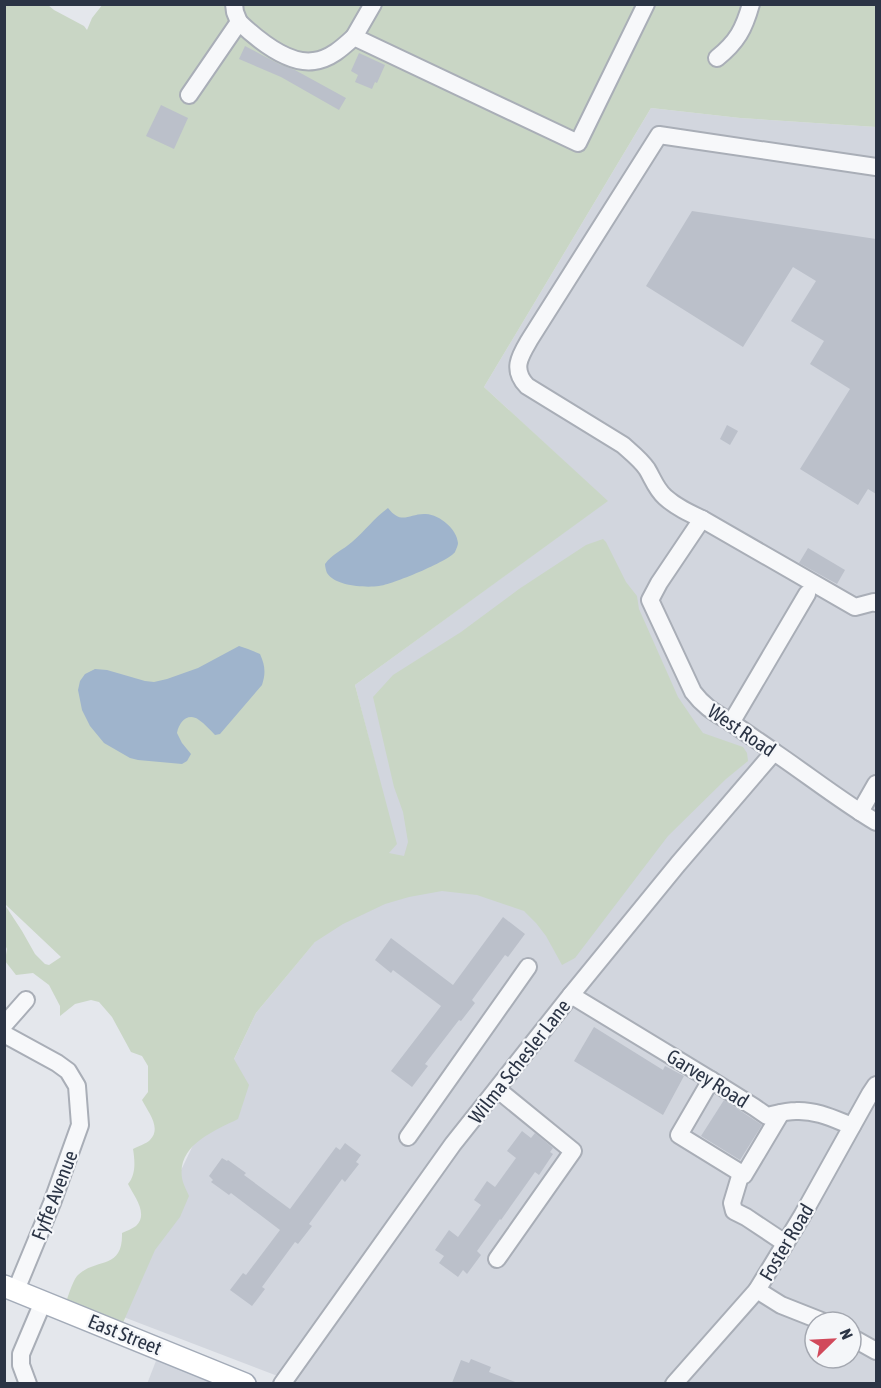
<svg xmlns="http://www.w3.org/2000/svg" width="881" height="1388" font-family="'Asap Condensed',sans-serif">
<rect width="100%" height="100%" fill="#e4e7ec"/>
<g fill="#d2d6de" fill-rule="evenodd">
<path d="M651,108l89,10 136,9v1256h-580l-183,-70 143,-300 140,-169 -41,-159 252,-184 -123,-114zM815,1322h36v36h-36z"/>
<path d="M161,1348l85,36h-99z"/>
</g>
<path fill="#c9d6c5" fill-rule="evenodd" d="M103,4l773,1v122l-136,-9 -89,-10 -167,279 124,114 -253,184 42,159 -8,9 15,3 4,-14 -5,-30 -9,-25 -21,-90 20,-22 68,-43 58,-43 67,-44 17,-6 3,3 20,40 11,14 2,13 39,88 17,25 8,11 40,14 4,6 1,8 -22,18 -58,57 -93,122 -13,7 -16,-29 -10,-13 -12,-12 -47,-16 -35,-4 -33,6 -24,7 -42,20 -28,18 -59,71 -22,46 15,26 -11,34c-24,12 -61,26 -56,59 1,6 5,13 7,18l-9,21 -25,33 -33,75 -58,-17c3,-8 8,-26 13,-32 18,-19 46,-5 45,-43 4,-2 10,-4 14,-7 13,-12 -2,-30 -8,-42 8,-9 7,-23 5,-35 5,-3 13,-5 17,-9 12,-12 -2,-28 -8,-40l6,-8v-26l-6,-10 -11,-4 -19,-35 -13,-15 -8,-2 -16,4 -15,12v-10l-11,-21 -16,-12 -17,2 -11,-14 2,-12 -2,-4v-940h43l6,5 30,16 3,4 5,-12zM5,905h1l55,52 -12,8 -4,-1 -10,-10 -13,-23z"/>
<g fill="#9fb4cc">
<path d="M388,508c14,18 21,5 38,6 14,1 31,15 32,29 0,2 -2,7 -3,9 -6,9 -64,33 -76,34 -14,2 -44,0 -52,-13 -1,-2 -2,-7 -2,-9 7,-10 18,-14 27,-22 13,-11 22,-24 36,-34z"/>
<path d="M239,646l9,3 12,5c5,11 6,19 2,31l-42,49 -5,1c-5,-5 -10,-11 -16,-15 -11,-8 -20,2 -22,13l5,10 9,11 -4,7 -5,3 -44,-4 -8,-2 -26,-15 -14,-17 -8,-16 -4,-20 2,-9 5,-7 10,-5 12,1 38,11 9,1 13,-3 31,-11z"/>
</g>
<g fill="#bbc0ca">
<path d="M245,46l34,18 16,6 51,28 -7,12 -58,-33 -42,-18z"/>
<path d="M359,53l26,12 -8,18 -2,-1 -3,7 -17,-7 3,-7 -7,-4z"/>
<path d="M161,105l27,13 -14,31 -28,-13z"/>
<path d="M692,211l184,28v255l-8,-5 -10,16 -58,-36 50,-80 -40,-25 14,-23 -33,-20 25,-40 -23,-14 -50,80 -97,-61z"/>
<path d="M727,425l11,6 -8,14 -10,-6z"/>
<path d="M808,548l37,22 -8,14 -38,-21z"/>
<path d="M503,917l22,17 -17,23 -3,-2 -33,45 3,3 -14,18 -2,-1 -34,44 3,2 -16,21 -21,-16 50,-65 -48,-36 -2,3 -16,-13 16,-22 62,47z"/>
<path d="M594,1027l69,43 2,-4 19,10 -21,39 -89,-54z"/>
<path d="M724,1100l38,25 -22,35 -39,-24z"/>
<path d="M522,1131l9,7 4,-5 18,15 -3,4 3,2 -14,21 -4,-3 -34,48 -1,-1 -23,32 4,4 -14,19 -4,-4 -5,7 -19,-14 5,-7 -9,-6 14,-20 9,7 23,-32 -7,-5 13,-19 8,6 21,-29 -9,-7z"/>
<path d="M345,1143l16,12 -5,7 3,2 -14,18 -3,-3 -33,45 3,2 -14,18 -3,-2 -33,45 3,2 -13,17 -22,-16 13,-17 3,2 34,-45 -49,-37 -2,2 -18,-13 2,-2 -4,-4 13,-18 5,3 1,-1 18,13 -2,2 46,34 46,-62 4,3z"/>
<path d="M471,1359l20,8 -2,5 29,11h-66l9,-23 8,3z"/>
</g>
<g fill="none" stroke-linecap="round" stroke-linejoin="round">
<g stroke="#a9aeb7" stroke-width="20">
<g id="minor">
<path d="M234,4l1,8 4,10"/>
<path d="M354,37l19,-33"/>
<path d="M717,58c20,-16 27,-29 34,-54"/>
<path d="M189,95l50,-73c18,17 49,43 75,39 16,-2 28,-13 40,-24l224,106 68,-139"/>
<path d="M876,167l-217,-32 -129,204c-10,17 -19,30 -3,47l96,59c9,8 18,15 24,24 6,10 9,20 18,28 11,10 24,16 37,22l153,88 19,-5 2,1"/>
<path d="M702,519l-43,64 -9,17 43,92c12,16 23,21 39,31 14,10 28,19 42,29 34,23 67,49 102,70"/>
<path d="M731,723l76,-129"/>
<path d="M860,812l16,-28"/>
<path d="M571,995l140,85 43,27 13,9c9,-2 19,-5 29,-5 20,-1 38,8 56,15"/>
<path d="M4,1025l22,-25"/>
<path d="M4,1034l53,29 11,8 9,15 3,39 -28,78 -36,87"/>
<path d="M711,1080l-32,55 65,40 37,-62"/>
<path d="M497,1089l76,62 -76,108"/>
<path d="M408,1137l120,-170"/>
<path d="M741,1173l-9,30 2,8 12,6 39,26"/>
<path d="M757,1290l24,15 43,17"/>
<path d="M851,1337l25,14"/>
<path d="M28,1384l-7,-19v-11l22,-52"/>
<path d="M282,1384l171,-240 35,-44 83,-105 107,-131 96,-112"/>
<path d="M674,1384l83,-94 45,-74 68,-122 6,-9"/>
</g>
</g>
<g stroke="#a3abb8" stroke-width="24">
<path id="major" d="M4,1286l241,98"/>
</g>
<use href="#minor" stroke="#f7f8fa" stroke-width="16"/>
<use href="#major" stroke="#fff" stroke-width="21"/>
</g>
<g text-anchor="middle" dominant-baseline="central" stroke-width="4.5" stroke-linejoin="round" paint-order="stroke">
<g font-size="20" fill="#2b3445" stroke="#f4f6f9">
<text transform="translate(742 730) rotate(34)">West Road</text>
<text transform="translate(519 1061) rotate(-52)">Wilma Schesler Lane</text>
<text transform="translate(708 1078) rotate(32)">Garvey Road</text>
<text transform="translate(54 1195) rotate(-69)">Fyffe Avenue</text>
<text transform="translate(786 1242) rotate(-59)">Foster Road</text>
<text transform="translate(125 1334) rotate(22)">East Street</text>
</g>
</g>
<rect width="881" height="1388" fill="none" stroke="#2b3445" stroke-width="12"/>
<g transform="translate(833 1340) rotate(66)"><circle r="28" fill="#f4f6f9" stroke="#a4a8b1" stroke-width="1.5"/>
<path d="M0-4.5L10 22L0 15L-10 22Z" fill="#d1495b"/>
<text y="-9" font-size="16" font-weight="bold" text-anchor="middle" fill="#2b3445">N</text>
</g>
</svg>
